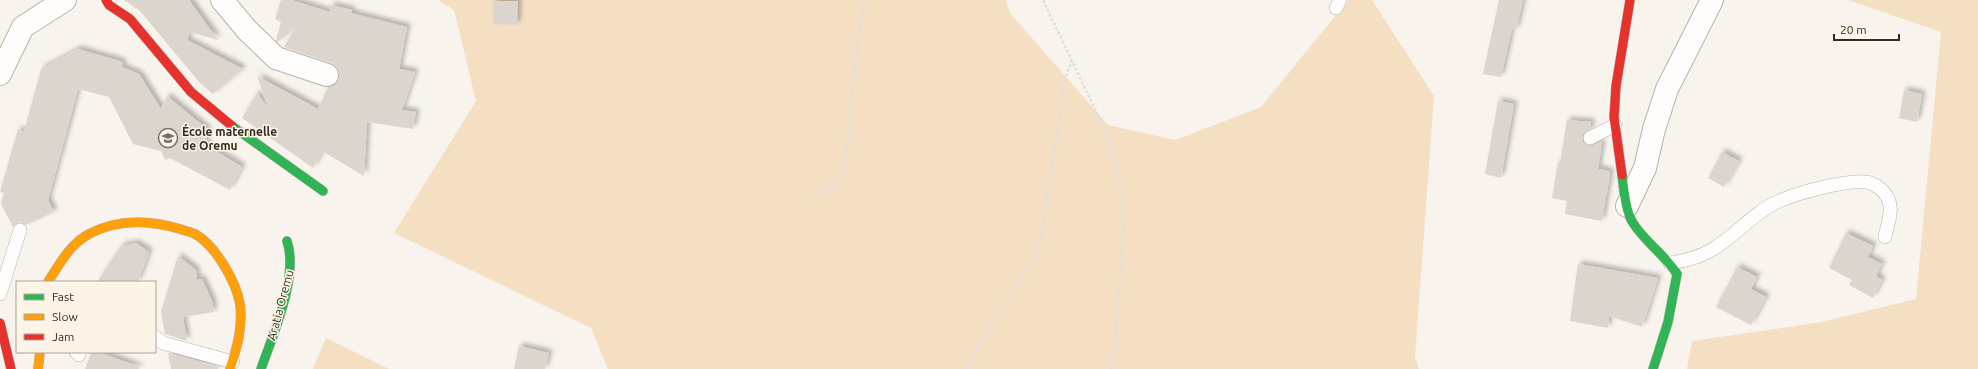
<svg xmlns="http://www.w3.org/2000/svg" width="1978" height="369" font-family="Ubuntu,sans-serif">
<defs>
<filter id="shadow"><feDropShadow dx="3.5" dy="-3.5" stdDeviation="2" flood-color="#0004"/></filter>
</defs>
<rect width="100%" height="100%" fill="#f8f3ed"/>
<g fill="#f4dfc2">
<path d="M438,0h568l4,13 98,112 67,15 86,-33 87,-107h24l62,96 -19,261 4,12h-811l-17,-41 -197,-95 82,-132 -22,-91z"/>
<path d="M1848,0h130v369h-291l5,-28 130,-19 94,-23 25,-267z"/>
<path d="M326,338l63,31h-76z"/>
</g>
<g fill="#dbd5cd" filter="url(#shadow)">
<path d="M124,0h65l29,40 -28,-8 -3,8 56,29 -30,25 -13,-11 -60,-72z"/>
<path d="M281,0h10l39,12 1,-7 21,5 -1,3 56,14 -8,42 16,3 -13,38 14,2 -3,17 -46,-7 -3,54 -42,-25 -9,17 -71,-50 15,-25 11,15 -11,-32 61,33 10,-22 7,-2 4,-6v-7l-3,-6 -5,-3 -47,-16 12,-20 -19,15 -1,-1 5,-19 -6,-3z"/>
<path d="M1499,0h24l-7,30 -4,-2 -11,49 -18,-3z"/>
<path d="M493,1h25l-1,24 -24,-1z"/>
<path d="M78,49l45,13 -1,5 17,7 22,35 6,-13 40,33 -1,16 36,22 -12,23 -60,-32 -5,2 -4,-9 -28,-7 -24,-47 -31,-8 -30,111 6,12 -28,13 -7,-3 -6,5 -12,-23 3,-11 -4,-1 18,-63 6,3 17,-63z"/>
<path d="M1904,90l18,4 -5,28 -18,-4z"/>
<path d="M1498,101l16,3 -13,74 -16,-4z"/>
<path d="M1567,120l24,2v7l-8,5v8l7,4 12,-4 -4,27 11,2 1,3 -8,47 -37,-7 2,-13 -15,-3 6,-36 2,1z"/>
<path d="M1722,152l17,9 -15,26 -16,-9z"/>
<path d="M1846,233l27,13 -5,11 14,7 -6,12 6,4 -9,18 -24,-13 3,-5 -23,-12z"/>
<path d="M136,243l13,9 -11,30h-41l24,-36z"/>
<path d="M178,256l18,14 1,9h5l10,22 2,11 -31,5 4,24 -22,-7 -4,-22z"/>
<path d="M1578,264l80,14 -16,49 -33,-11 -1,12 -38,-7z"/>
<path d="M1737,267l20,10 -6,12 15,8 -15,28 -35,-18z"/>
<path d="M519,346l30,7 -4,16h-31z"/>
<path d="M92,352h7l40,15v2h-54z"/>
<path d="M168,353l50,13v3h-47z"/>
</g>
<g fill="none" stroke-linecap="round" stroke-linejoin="round">
<g stroke="#b8b2a9" stroke-width="14">
<g id="lane">
<path d="M1336,8l4,-8"/>
<path d="M1590,138l25,-13"/>
<path d="M1670,263c15,-2 29,-5 43,-14 22,-13 40,-36 64,-47 19,-9 68,-22 89,-20 9,1 20,10 23,19 4,11 -2,25 -4,36"/>
<path d="M0,294l20,-64"/>
<path d="M155,337l8,6 70,19"/>
<path d="M76,352l3,3"/>
</g>
</g>
<g stroke="#b8b2a9" stroke-width="24">
<g id="street">
<path d="M222,0l25,30 29,28 51,17"/>
<path d="M0,74l23,-47 42,-27"/>
<path d="M1627,206l18,-38 9,-39 13,-40 45,-89"/>
</g>
</g>
<g stroke="#b8b2a9" stroke-width="10">
<g id="fast">
<path d="M232,126l91,65"/>
<path d="M1622,175c2,14 3,35 11,48 12,19 32,32 44,51l-9,48 -15,47"/>
<path d="M261,369c12,-35 38,-92 26,-128"/>
</g>
</g>
<g stroke="#b8b2a9" stroke-width="10">
<g id="slow">
<path d="M48,282c11,-17 22,-38 41,-48 28,-15 61,-14 91,-5 5,2 11,3 15,5 20,11 41,47 45,70 3,23 -3,44 -10,65"/>
<path d="M38,369l2,-17"/>
</g>
</g>
<g stroke="#b8b2a9" stroke-width="10">
<g id="jam">
<path d="M106,0l3,5 21,14 61,73 41,34"/>
<path d="M1622,175l-8,-58 2,-31 14,-86"/>
<path d="M0,323l11,46"/>
</g>
</g>
<g stroke="#e0dfdd" stroke-width="2.5" stroke-dasharray="3 2" stroke-linecap="butt">
<path d="M1043,0l67,141 9,39 5,40 -9,125 -4,24"/>
<path d="M809,199l20,-10 16,-26 14,-134 6,-29"/>
<path d="M966,369l73,-121 27,-172 6,-16"/>
</g>
<use href="#lane" stroke="#fefdfc" stroke-width="13"/>
<use href="#street" stroke="#fefdfc" stroke-width="22"/>
<use href="#fast" stroke="#30b455" stroke-width="9"/>
<use href="#slow" stroke="#ff9f0a" stroke-width="9"/>
<use href="#jam" stroke="#e5322d" stroke-width="9"/>
</g>
<defs>
<g id="school-ring" transform="scale(1)"><circle r="9.5" fill="#fdf4e8" stroke="#797168" stroke-width="1.5"/><path d="M0-5L7-2L0 1L-7-2ZM-4 1L0 2.5L4 1V4Q0 6-4 4Z" fill="#797168"/></g>
</defs>
<g fill-rule="evenodd">
<use href="#school-ring" x="168" y="138"/>
</g>
<g text-anchor="middle" dominant-baseline="central" stroke-width="3" stroke-linejoin="round" paint-order="stroke">
<g font-size="12" font-weight="bold" fill="#342b20" stroke="#fdf4e8" text-anchor="start">
<text x="182" y="131">École maternelle<tspan x="182" dy="14">de Oremu</tspan></text>
</g>
<g font-size="12" fill="#342b20" stroke="#fdf4e8">
<text transform="translate(280 305) rotate(-75)">Aratia Oremu</text>
</g>
</g>
<rect x="16" y="281" width="140" height="72" fill="#fdf4e8" stroke="#ada498"/>
<rect x="24" y="294" width="20" height="6" fill="#30b455" stroke="#ada498"/>
<text x="52" y="301" font-size="12" fill="#342b20">Fast</text>
<rect x="24" y="314" width="20" height="6" fill="#ff9f0a" stroke="#ada498"/>
<text x="52" y="321" font-size="12" fill="#342b20">Slow</text>
<rect x="24" y="334" width="20" height="6" fill="#e5322d" stroke="#ada498"/>
<text x="52" y="341" font-size="12" fill="#342b20">Jam</text>
<path d="M1834 34v6h65v-6" fill="none" stroke="#342b20" stroke-width="2"/>
<text x="1840" y="34" font-size="12" fill="#342b20" stroke="#fdf4e8" stroke-width="3" paint-order="stroke">20 m</text>
</svg>
